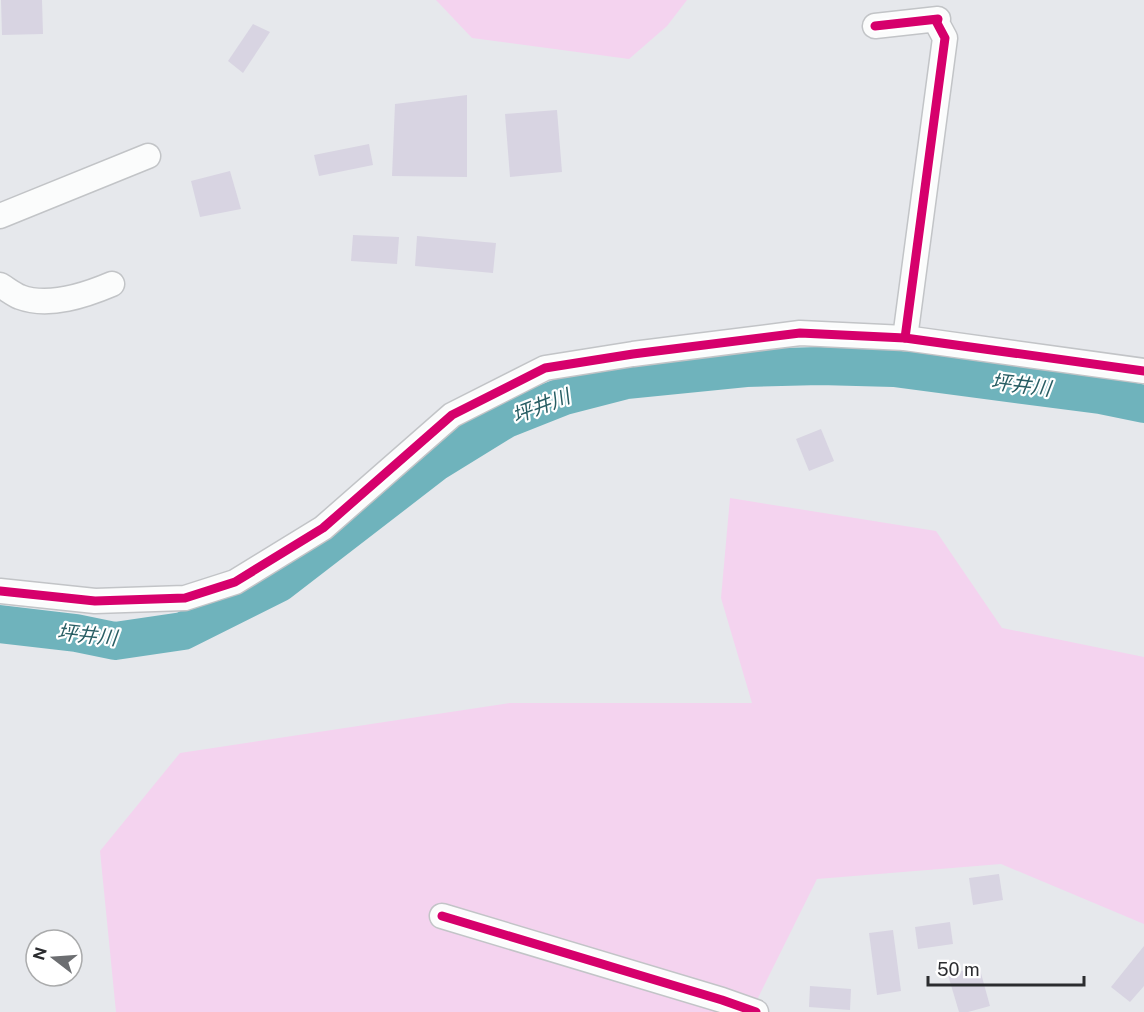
<svg xmlns="http://www.w3.org/2000/svg" width="1144" height="1012" font-family="'Public Sans','Noto Sans JP',sans-serif">
<rect width="100%" height="100%" fill="#e6e8ec"/>
<g fill="#f4d3ef">
<path d="M436,0h251l-20,26 -38,33 -157,-21z"/>
<path d="M730,498l206,33 66,97 142,29v267l-143,-60 -184,15 -66,133h-635l-16,-161 80,-98 330,-50h242l-31,-105z"/>
</g>
<g fill="none" stroke-linecap="round" stroke-linejoin="round">
<path stroke="#6fb3bc" stroke-width="38" d="M0,624l76,9 39,8 68,-10 96,-48 157,-121 70,-43 58,-23 62,-16 120,-12 74,-2 74,2 206,27 44,9"/>
</g>
<g fill="#d8d4e2">
<path d="M1,0h41l1,34 -41,1z"/>
<path d="M253,24l17,8 -27,41 -15,-12z"/>
<path d="M467,95v82l-75,-1 3,-72z"/>
<path d="M557,110l5,62 -52,5 -5,-63z"/>
<path d="M369,144l4,21 -54,11 -5,-21z"/>
<path d="M230,171l11,38 -41,8 -9,-36z"/>
<path d="M353,235l46,2 -2,27 -46,-3z"/>
<path d="M417,236l79,7 -3,30 -78,-7z"/>
<path d="M821,429l13,32 -25,10 -13,-32z"/>
<path d="M999,874l4,26 -30,5 -4,-27z"/>
<path d="M950,922l3,22 -35,5 -3,-22z"/>
<path d="M893,930l8,61 -24,4 -8,-62z"/>
<path d="M1144,946v40l-14,16 -19,-15z"/>
<path d="M979,966l11,40 -22,6h-9l-11,-37z"/>
<path d="M810,986l41,3 -1,21 -41,-3z"/>
</g>
<g fill="none" stroke-linecap="round" stroke-linejoin="round">
<g stroke="#c2c4c7" stroke-width="27">
<g id="street">
<path d="M875,26l63,-7 -1,4 8,15 -40,300"/>
<path d="M0,216l148,-60"/>
<path d="M0,285c7,4 13,9 20,12 29,11 66,-2 92,-13"/>
<path d="M0,591l95,10 90,-3 50,-16 88,-54 129,-113 93,-47 88,-14 167,-21 105,5 239,33"/>
<path d="M442,916l280,84 34,12"/>
</g>
</g>
<use href="#street" stroke="#fbfcfc" stroke-width="24"/>
<g stroke="#fff" stroke-width="13">
<g id="cycleway">
<path d="M875,26l63,-7 -1,4 8,15 -40,300"/>
<path d="M0,591l95,10 90,-3 50,-16 88,-54 129,-113 93,-47 88,-14 167,-21 105,5 239,33"/>
<path d="M442,916l280,84 34,12"/>
</g>
</g>
<use href="#cycleway" stroke="#d6006c" stroke-width="9"/>
</g>
<g text-anchor="middle" dominant-baseline="central" stroke-width="4.5" stroke-linejoin="round" paint-order="stroke">
<g font-size="20" font-style="italic" fill="#285e64" stroke="#fff">
<text transform="translate(1021 385) rotate(7)">坪井川</text>
<text transform="translate(541 406) rotate(-21)">坪井川</text>
<text transform="translate(87 635) rotate(6)">坪井川</text>
</g>
</g>
<g transform="translate(54 958) rotate(287)"><circle r="28" fill="#ffffff" stroke="#aaabac" stroke-width="1.5"/>
<path d="M0-4.5L10 22L0 15L-10 22Z" fill="#6c6e71"/>
<text y="-9" font-size="16" font-weight="bold" text-anchor="middle" fill="#2b2c2f">N</text>
</g>
<path d="M928 976v9h156v-9" fill="none" stroke="#2b2c2f" stroke-width="3"/>
<text x="937" y="976" font-size="18" fill="#2b2c2f" stroke="#ffffff" stroke-width="4.5" paint-order="stroke">50 m</text>
</svg>
